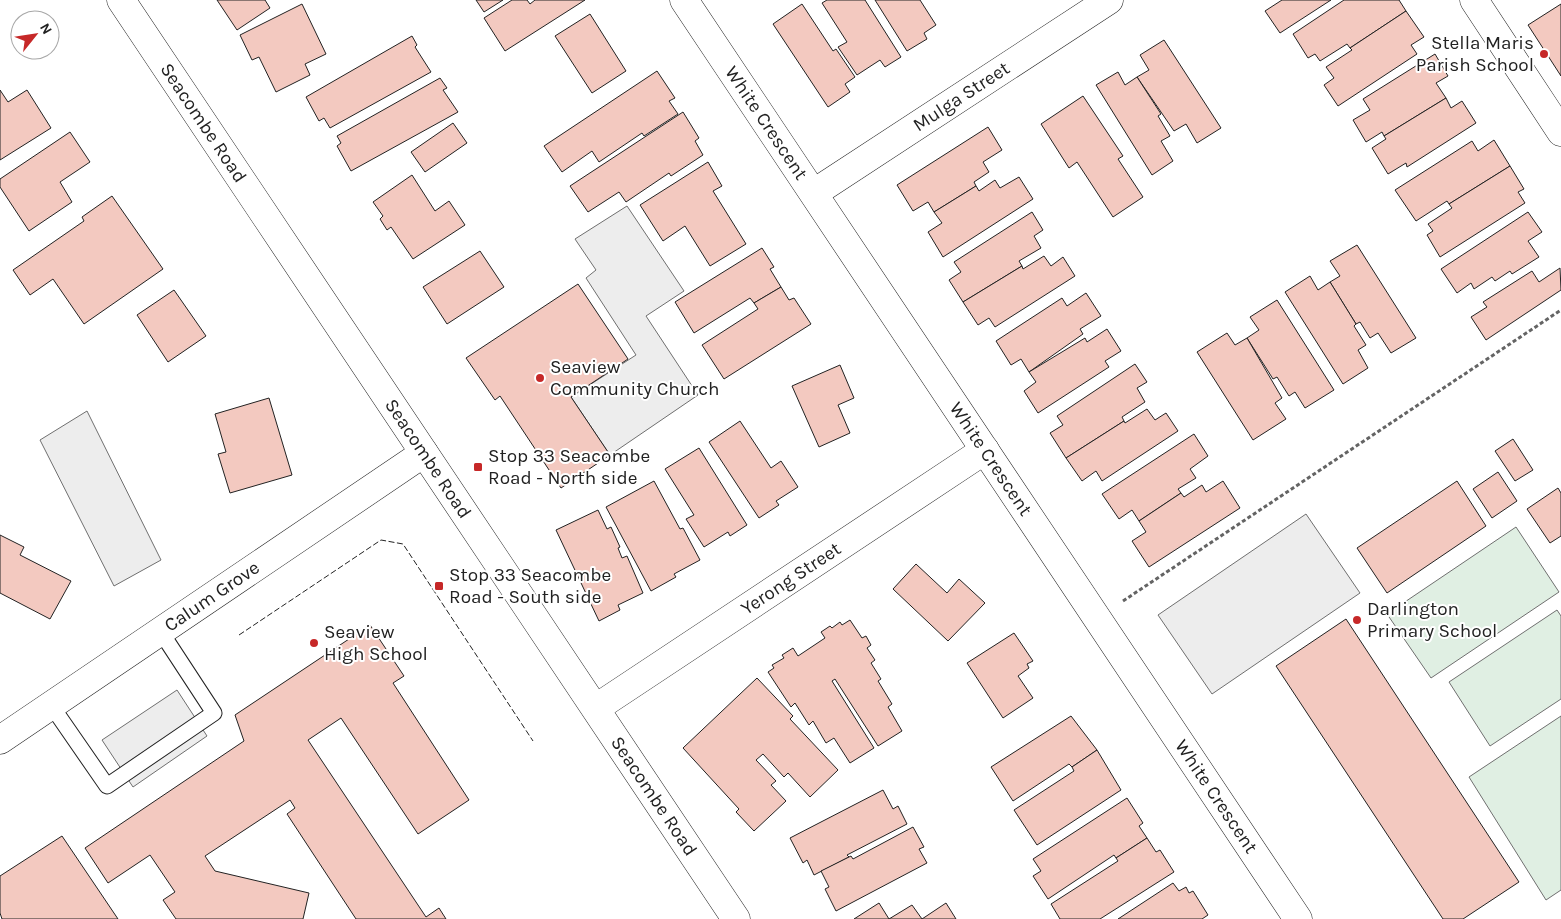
<svg xmlns="http://www.w3.org/2000/svg" width="1561" height="919" font-family="Karla,sans-serif">
<rect width="100%" height="100%" fill="#fff"/>
<g fill="#e0efe3" stroke="#6f6f6f">
<path d="M1516,527l43,65 -128,86 -44,-64z"/>
<path d="M1557,610l4,6v83l-71,47 -41,-64z"/>
<path d="M1561,716v174l-15,10 -77,-123z"/>
</g>
<g fill="#ededed" stroke="#6f6f6f">
<path d="M627,206l57,85 -38,25 52,79 -88,60 -39,-58 65,-42 -50,-77 10,-8 -21,-31z"/>
<path d="M87,411l74,149 -47,26 -74,-146z"/>
<path d="M1306,514l54,79 -148,101 -54,-79z"/>
<path d="M177,690l30,46 -74,51 -31,-47z"/>
</g>
<g fill="#f3c9c0" stroke="#222">
<path d="M217,0h48l5,8 -33,22z"/>
<path d="M476,0h27l-19,12z"/>
<path d="M512,0h15l3,4 5,-4h50l-80,51 -21,-33z"/>
<path d="M827,0h38l36,57 -16,10 -5,-7 -23,15 -19,-28 9,-5 -25,-39z"/>
<path d="M875,0h45l16,25 -12,8 3,6 -20,12z"/>
<path d="M1282,0h49l-51,33 -15,-22z"/>
<path d="M1344,0h55l7,11 -56,37 -3,-4 -27,17 -5,-7 -7,4 -15,-24z"/>
<path d="M302,4l24,50 -21,10 5,11 -34,17 -17,-35 -7,3 -12,-25z"/>
<path d="M802,4l31,47 3,-2 19,28 -10,7 5,8 -22,15 -55,-83z"/>
<path d="M1561,4v72l-33,-51z"/>
<path d="M1406,11l18,26 -13,8 6,9 -79,52 -14,-21 10,-7 -8,-11 26,-17 -2,-2z"/>
<path d="M590,14l36,57 -34,22 -37,-57z"/>
<path d="M412,36l5,9 -2,2 16,25 -101,56 -6,-10 -5,3 -13,-24z"/>
<path d="M1164,40l57,88 -24,15 -11,-19 -12,7 -37,-54 12,-7 -9,-15z"/>
<path d="M1435,54l13,22 -12,7 10,15 -62,38 -2,-4 -16,10 -13,-22 17,-10 -7,-11z"/>
<path d="M657,71l18,27 -6,3 9,13 -34,22 -2,-3 -43,29 -7,-11 -30,21 -18,-26z"/>
<path d="M1118,72l7,13 12,-8 24,37 -3,2 12,20 -9,5 12,20 -21,14 -56,-90z"/>
<path d="M440,78l7,10 -4,2 15,22 -107,59 -14,-25 4,-3 -4,-7z"/>
<path d="M0,90l8,12 19,-12 24,38 -51,32z"/>
<path d="M1083,96l40,60 -5,3 25,38 -30,20 -36,-55 -8,6 -28,-44z"/>
<path d="M1446,98l5,10 11,-7 14,22 -69,44 -1,-4 -18,11 -16,-26 14,-9 -2,-3z"/>
<path d="M683,112l16,26 -4,3 8,14 -32,21 -2,-3 -43,29 -7,-10 -31,20 -18,-26z"/>
<path d="M453,123l14,20 -42,29 -14,-20z"/>
<path d="M988,127l14,23 -19,12 6,10 -15,10 2,4 -42,26 -6,-10 -15,9 -16,-26z"/>
<path d="M70,132l20,30 -30,20 12,20 -43,29 -29,-44v-8z"/>
<path d="M1494,140l16,26 -61,38 -2,-3 -31,20 -21,-31 77,-49 6,10z"/>
<path d="M708,162l14,24 -9,5 33,53 -36,22 -25,-40 -22,15 -23,-36z"/>
<path d="M1510,166l14,23 -6,3 7,11 -85,54 -13,-22 6,-4 -5,-7 24,-16 -3,-4z"/>
<path d="M412,175l23,36 14,-10 16,24 -52,34 -22,-32 -4,3 -7,-11 3,-3 -10,-14z"/>
<path d="M1019,177l14,22 -90,58 -15,-25 14,-9 -8,-11 42,-26 3,5 16,-11 5,8z"/>
<path d="M112,196l51,73 -79,55 -31,-45 -23,16 -17,-25 71,-49 -2,-4z"/>
<path d="M1032,212l11,18 -9,6 7,12 -22,13 3,5 -59,36 -14,-22 12,-8 -7,-10z"/>
<path d="M1528,212l14,20 -14,9 11,16 -27,17 -2,-3 -15,10 -3,-4 -18,12 -3,-6 -14,10 -16,-24z"/>
<path d="M1357,245l59,93 -25,15 -13,-20 -8,5 -10,-16 -4,2 -26,-42 10,-6 -10,-15z"/>
<path d="M762,248l12,19 -4,2 11,18 -27,16 -4,-5 -56,35 -19,-31z"/>
<path d="M480,251l24,36 -57,37 -24,-37z"/>
<path d="M1044,256l7,10 12,-9 12,19 -80,51 -6,-9 -11,7 -15,-23 59,-36 1,3z"/>
<path d="M1560,268l1,22 -75,50 -15,-23 16,-10 -4,-5 49,-31 7,11z"/>
<path d="M1310,276l8,14 12,-8 26,42 -2,2 12,19 -8,5 10,18 -25,16 -58,-92z"/>
<path d="M578,284l50,75 -57,38 39,58 -49,33 -61,-92 -5,4 -29,-42z"/>
<path d="M781,287l8,13 5,-2 17,26 -87,55 -22,-34 56,-36 -4,-6z"/>
<path d="M174,290l32,46 -38,26 -31,-47z"/>
<path d="M1086,293l15,23 -21,13 3,5 -54,38 -8,-13 -10,6 -15,-24 66,-43 5,8z"/>
<path d="M1277,300l57,90 -29,18 -10,-16 -6,4 -12,-19 -4,2 -26,-41 12,-8 -9,-13z"/>
<path d="M1107,329l14,22 -16,10 4,6 -71,46 -14,-22 12,-9 -7,-10 56,-34 2,4z"/>
<path d="M1227,333l8,12 12,-7 35,60 -7,5 11,16 -33,21 -56,-88z"/>
<path d="M1135,364l12,18 -10,6 8,14 -23,15 2,4 -58,37 -16,-25 13,-8 -6,-9z"/>
<path d="M840,365l14,33 -16,7 12,28 -31,14 -27,-61z"/>
<path d="M269,398l23,77 -62,18 -12,-39 8,-2 -11,-38z"/>
<path d="M1147,409l8,11 11,-7 12,18 -76,50 -6,-10 -14,10 -16,-23 58,-37 1,2z"/>
<path d="M740,421l31,47 10,-7 17,26 -22,14 3,4 -20,13 -50,-76z"/>
<path d="M1194,434l14,22 -18,13 6,9 -18,11 3,4 -42,28 -7,-11 -13,9 -17,-25z"/>
<path d="M1513,439l20,31 -18,11 -20,-30z"/>
<path d="M699,448l48,77 -17,11 -2,-4 -24,15 -18,-28 8,-4 -29,-46z"/>
<path d="M1498,472l19,29 -25,17 -19,-29z"/>
<path d="M654,481l26,48 3,-1 17,32 -26,14 2,3 -25,14 -45,-84z"/>
<path d="M1223,481l17,27 -91,59 -17,-26 14,-9 -7,-11 42,-28 3,4 18,-12 4,7z"/>
<path d="M1457,481l29,45 -99,67 -30,-45z"/>
<path d="M1558,488l3,5v43l-11,7 -23,-34z"/>
<path d="M598,510l9,19 4,-2 9,20 -2,1 4,10 5,-2 16,37 -25,12 2,5 -21,11 -43,-91z"/>
<path d="M0,535l24,12 -4,8 51,26 -21,38 -50,-26z"/>
<path d="M916,564l31,29 12,-14 26,24 -37,38 -55,-52z"/>
<path d="M1346,619l173,263 -56,37h-20l-167,-253z"/>
<path d="M850,620l12,18 4,-2 5,9 -4,3 8,12 -4,3 10,16 -3,2 14,23 -4,3 14,24 -24,15 -43,-67 -3,2 42,67 -24,15 -16,-25 -8,5 -13,-22 -4,4 -14,-22 -4,4 -23,-35 6,-4 -2,-3 12,-7 -2,-3 11,-7 5,8 27,-18 -4,-6 9,-6 2,2 8,-6 2,3z"/>
<path d="M370,625l34,51 -11,7 76,117 -51,34 -77,-116 -33,22 118,177 13,-9 7,11h-90l-69,-105 8,-6 -5,-8 -85,56 10,15 94,22 -6,26h-127l-13,-19 12,-8 -25,-37 -42,28 -23,-35 159,-107 -9,-26z"/>
<path d="M1014,633l19,28 -6,3 2,4 -11,8 15,22 -30,20 -36,-55z"/>
<path d="M757,678l36,38 -3,3 48,51 -28,27 -22,-24 -4,4 -21,-23 -7,6 20,21 -5,4 15,16 -32,30 -18,-19 3,-3 -56,-61z"/>
<path d="M1071,716l26,34 -25,17 -3,-3 -56,37 -22,-34z"/>
<path d="M1097,750l24,40 -84,55 -23,-35 60,-39 -2,-4z"/>
<path d="M883,790l10,19 5,-3 9,18 -60,31 2,2 -35,18 -7,-15 -4,3 -13,-25z"/>
<path d="M1127,798l16,25 -4,3 8,12 -31,20 -2,-3 -66,44 -15,-23 8,-5 -8,-12z"/>
<path d="M913,827l11,20 -5,2 8,14 -91,48 -11,-22 4,-2 -8,-16 30,-15 2,3z"/>
<path d="M62,836l56,83h-116l-2,-6v-37z"/>
<path d="M1147,838l9,14 4,-2 14,22 -74,47h-40l-9,-15 67,-43 -2,-3z"/>
<path d="M1173,883l6,8 7,-4 3,6 4,-2 15,24 -6,4h-84z"/>
<path d="M879,903l10,16h-35z"/>
<path d="M946,903l10,16h-34z"/>
<path d="M912,905l10,14h-33z"/>
</g>
<g fill="none" stroke-linecap="round" stroke-linejoin="round">
<g stroke="#222" stroke-width="17">
<path id="lane" d="M51,705l56,81 107,-73 -53,-81"/>
</g>
<g stroke="#222" stroke-width="29">
<g id="street">
<path id="s1" d="M684,0l614,919"/>
<path d="M1474,0l87,132"/>
<path id="s2" d="M814,193l295,-193"/>
<path id="s3" d="M596,708l389,-258"/>
<path id="s4" d="M0,740l424,-287"/>
</g>
</g>
<g stroke="#222" stroke-width="29">
<g id="secondary">
<path id="s5" d="M121,0l615,919"/>
</g>
</g>
<path stroke="#646464" stroke-width="3" stroke-dasharray="4 2.5" stroke-linecap="butt" d="M1123,601l438,-291"/>
<use href="#lane" stroke="#fff" stroke-width="15"/>
<use href="#street" stroke="#fff" stroke-width="28"/>
<use href="#secondary" stroke="#fff" stroke-width="28"/>
<path stroke="#222" stroke-width="1" stroke-dasharray="6 2.5" stroke-linecap="butt" d="M239,635l142,-95 22,4 130,197"/>
</g>
<g fill="#c62828" stroke="#fff" stroke-width="2">
<circle cx="1544" cy="54" r="5"/>
<circle cx="540" cy="378" r="5"/>
<rect x="473" y="462" width="10" height="10" rx="2.5"/>
<rect x="434" y="581" width="10" height="10" rx="2.5"/>
<circle cx="1357" cy="620" r="5"/>
<circle cx="314" cy="643" r="5"/>
</g>
<g text-anchor="middle" dominant-baseline="central" stroke-width="4" stroke-linejoin="round" paint-order="stroke">
<g font-size="19" fill="#222" stroke="#fff" text-anchor="start">
<text x="1534" y="43" text-anchor="end">Stella Maris<tspan x="1534" dy="22">Parish School</tspan></text>
<text x="550" y="367">Seaview<tspan x="550" dy="22">Community Church</tspan></text>
<text x="488" y="456">Stop 33 Seacombe<tspan x="488" dy="22">Road - North side</tspan></text>
<text x="449" y="575">Stop 33 Seacombe<tspan x="449" dy="22">Road - South side</tspan></text>
<text x="1367" y="609">Darlington<tspan x="1367" dy="22">Primary School</tspan></text>
<text x="324" y="632">Seaview<tspan x="324" dy="22">High School</tspan></text>
</g>
<g font-size="19" fill="#222" stroke="#fff">
<text stroke="none"><textPath href="#s2" startOffset="176">Mulga Street</textPath></text>
<text stroke="none"><textPath href="#s1" startOffset="148">White Crescent</textPath></text>
<text stroke="none"><textPath href="#s5" startOffset="148">Seacombe Road</textPath></text>
<text stroke="none"><textPath href="#s5" startOffset="552">Seacombe Road</textPath></text>
<text stroke="none"><textPath href="#s1" startOffset="552">White Crescent</textPath></text>
<text stroke="none"><textPath href="#s3" startOffset="234">Yerong Street</textPath></text>
<text stroke="none"><textPath href="#s4" startOffset="256">Calum Grove</textPath></text>
<text stroke="none"><textPath href="#s5" startOffset="958">Seacombe Road</textPath></text>
<text stroke="none"><textPath href="#s1" startOffset="958">White Crescent</textPath></text>
</g>
</g>
<g transform="translate(35 35) rotate(60)"><circle r="24" fill="#ffffff" stroke="#a7a7a7"/>
<path d="M0-4L9 19L0 12L-9 19Z" fill="#c62828"/>
<text y="-8" font-size="14" font-weight="bold" text-anchor="middle" fill="#222222">N</text>
</g>
</svg>
